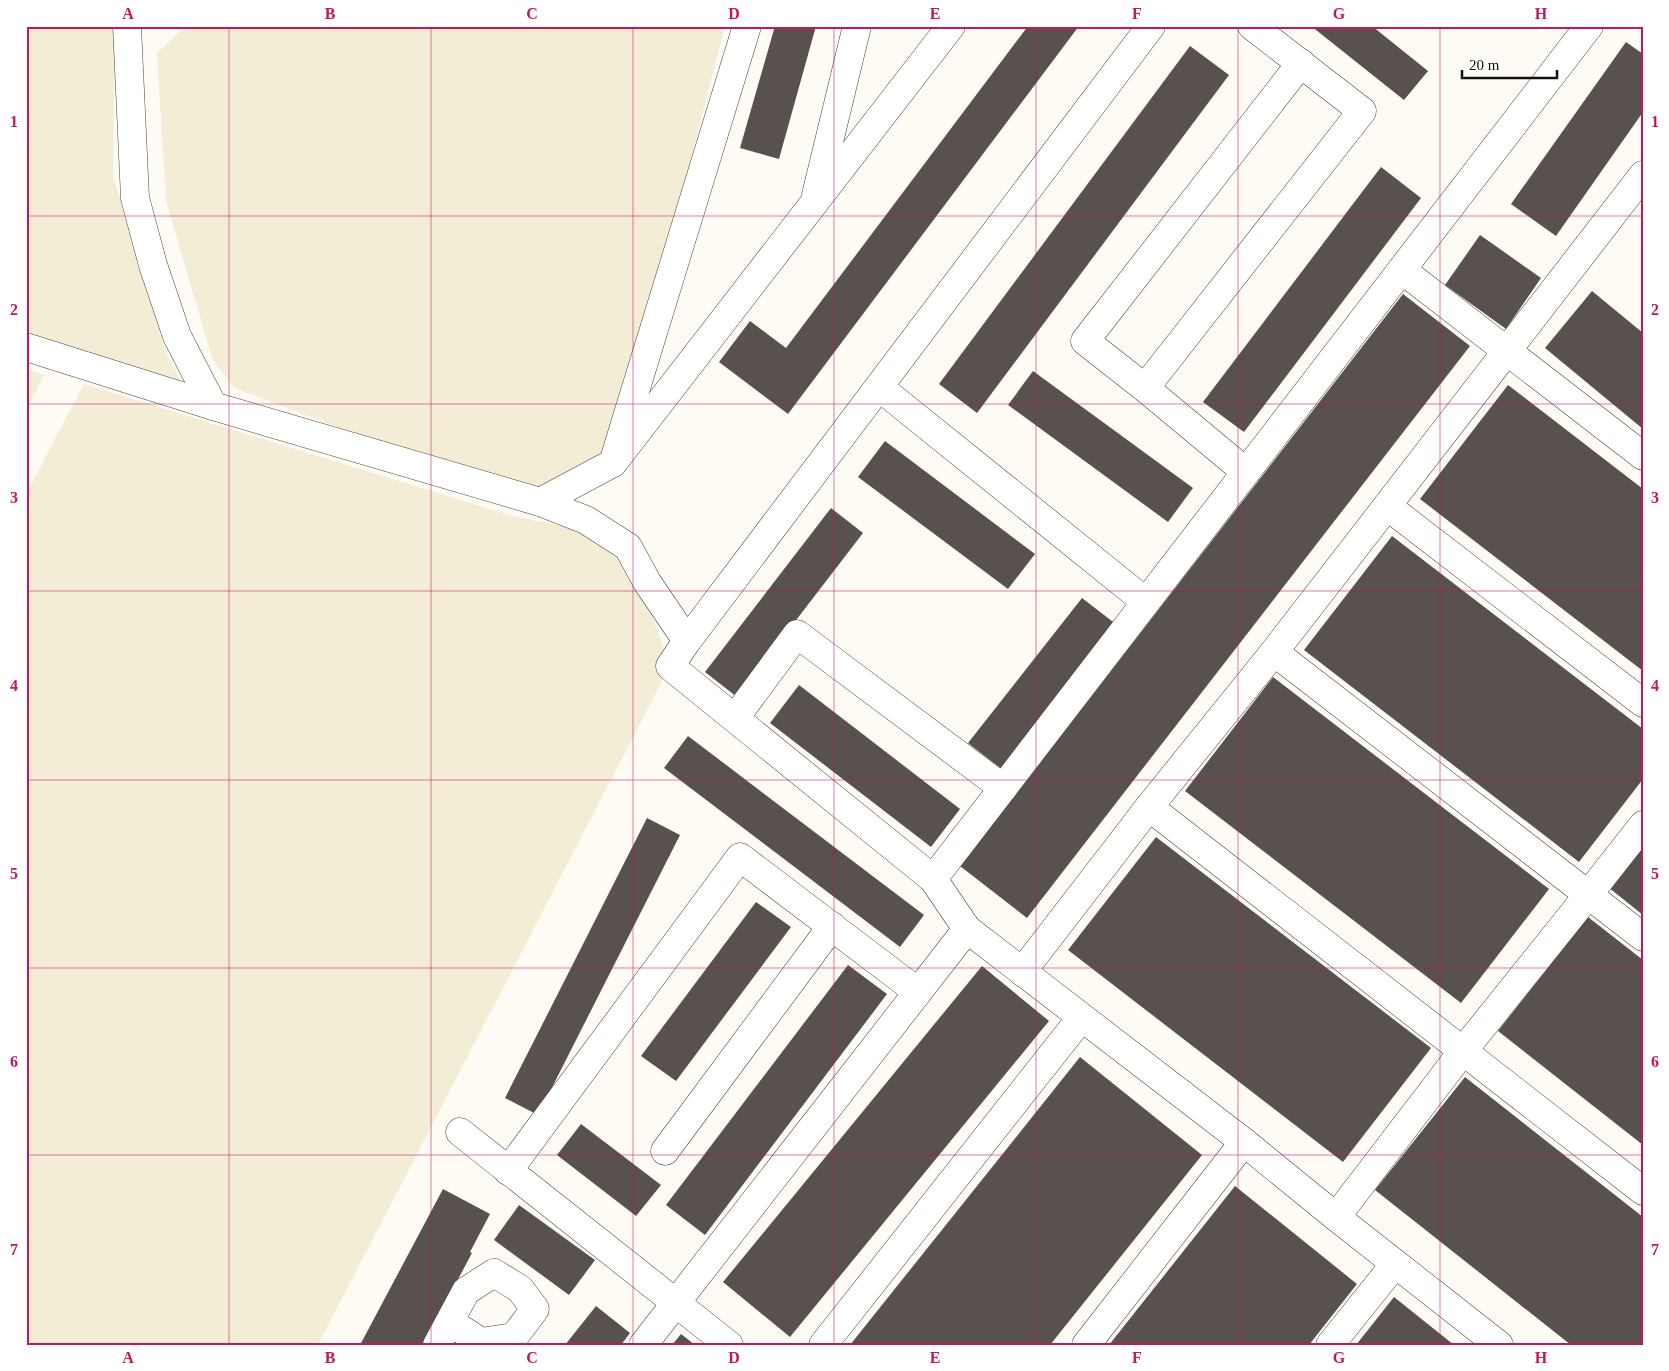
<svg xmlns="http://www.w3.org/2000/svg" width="1669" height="1371" font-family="Georgia,serif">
<rect width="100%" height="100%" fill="#fefbf5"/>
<g fill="#f3edd6">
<path d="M26,26h89l-2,149 52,175 16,31 -49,-9 -106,-41z"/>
<path d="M186,26h539l-112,437 -45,24 -57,6 -277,-105 -22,-30 -46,-157 -9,-148z"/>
<path d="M26,369l18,6 -18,36z"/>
<path d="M84,384l429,132 89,18 29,22 39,110 -352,679h-292v-851z"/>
</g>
<g fill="#58514e">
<path d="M775,26h41l-37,133 -39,-11z"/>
<path d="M1028,26h51l-291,388 -69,-52 31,-41 36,27z"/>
<path d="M1311,26h61l56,45 -24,29z"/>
<path d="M1626,42l17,12v58l-87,124 -45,-32z"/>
<path d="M1190,46l39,29 -252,338 -38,-29z"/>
<path d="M1381,167l40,31 -177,234 -41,-30z"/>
<path d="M1480,235l61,43 -35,51 -61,-44z"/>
<path d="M1592,291l51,42v96l-98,-81z"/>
<path d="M1403,294l67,52 -443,572 -67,-52z"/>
<path d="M1033,371l160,117 -25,34 -160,-117z"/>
<path d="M1508,385l135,104v182l-223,-172z"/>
<path d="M885,441l150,113 -27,35 -150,-112z"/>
<path d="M831,508l32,25 -126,164 -32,-25z"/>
<path d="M1392,536l251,193v50l-64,83 -275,-212z"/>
<path d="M1082,598l35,27 -114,145 -35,-27z"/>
<path d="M1273,677l276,212 -88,114 -276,-212z"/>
<path d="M799,685l161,124 -29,38 -161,-124z"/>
<path d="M688,736l236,179 -24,32 -236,-179z"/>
<path d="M647,818l33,17 -142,280 -33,-17z"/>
<path d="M1643,833v82l-40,-32z"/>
<path d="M1156,837l275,211 -88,114 -275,-212z"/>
<path d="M756,902l35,25 -115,154 -35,-25z"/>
<path d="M1588,917l55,43v185l-145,-114z"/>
<path d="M848,965l39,29 -182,241 -39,-30z"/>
<path d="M982,966l67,55 -259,316 -67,-55z"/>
<path d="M1080,1057l122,98 -152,190h-200z"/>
<path d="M1465,1077l178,140v128h-72l-196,-155z"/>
<path d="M581,1124l80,61 -25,31 -79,-61z"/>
<path d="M1235,1186l122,98 -48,61h-200z"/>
<path d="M443,1189l47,25 -20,38 2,1 -49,92h-63z"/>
<path d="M519,1205l76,55 -26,35 -75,-55z"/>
<path d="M1394,1297l60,48h-98z"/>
<path d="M596,1306l34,27 -9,12h-56z"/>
<path d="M681,1334l14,11h-23z"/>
</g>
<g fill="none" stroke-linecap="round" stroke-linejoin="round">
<g stroke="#444" stroke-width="29">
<g id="street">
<path d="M127,26l8,172 18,67 24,71 36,70"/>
<path d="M816,195l41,-169"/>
<path d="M1402,270l241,186"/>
<path d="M26,347l187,59 327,96 46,18 42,27 19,35 40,59 -17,25 263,213 34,50"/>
<path d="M879,387l267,215"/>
<path d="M1145,388l-60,-47 216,-278"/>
<path d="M613,463l338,-437"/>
<path d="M1246,472l-101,-84 217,-277 -110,-85"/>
<path d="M540,502l73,-39 134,-437"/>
<path d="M1387,506l256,197"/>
<path d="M687,641l464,-615"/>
<path d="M1274,652l369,285"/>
<path d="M735,718l62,-84 206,154"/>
<path d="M1149,807l494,384"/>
<path d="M933,879l656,-853"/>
<path d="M1022,972l127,-165 125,-155 369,-477"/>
<path d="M460,1132l269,213"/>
<path d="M665,1151l167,-225"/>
<path d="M508,1171l232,-314 178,135"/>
<path d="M1336,1217l127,-166 125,-156 55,-70"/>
<path d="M437,1345l29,-54 28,-18 26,16 15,20 -21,28 -33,5 -31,-20"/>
<path d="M643,1345l324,-416 277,213 92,75 163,128"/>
<path d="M823,1345l258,-327"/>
<path d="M1086,1345l158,-203"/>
<path d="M1330,1345l65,-81"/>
</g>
</g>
<use href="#street" stroke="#fff" stroke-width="28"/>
</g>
<path fill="none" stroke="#c2185b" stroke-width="1" stroke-opacity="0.55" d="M229,26v1319M431,26v1319M633,26v1319M834,26v1319M1036,26v1319M1238,26v1319M1440,26v1319M26,216h1617M26,404h1617M26,591h1617M26,780h1617M26,968h1617M26,1155h1617"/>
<rect width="1669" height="1371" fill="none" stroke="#ffffff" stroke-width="55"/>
<path d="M1462 70v8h95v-8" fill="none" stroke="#111111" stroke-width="2.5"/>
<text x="1469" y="70" font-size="15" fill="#111111" stroke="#ffffff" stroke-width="4" paint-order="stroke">20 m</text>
<rect x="28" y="28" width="1614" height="1316" fill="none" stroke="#c2185b" stroke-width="2"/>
<g font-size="16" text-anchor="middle" font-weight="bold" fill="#c2185b">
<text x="128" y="19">A</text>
<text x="330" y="19">B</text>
<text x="532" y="19">C</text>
<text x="734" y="19">D</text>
<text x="935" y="19">E</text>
<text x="1137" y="19">F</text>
<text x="1339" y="19">G</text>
<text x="1541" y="19">H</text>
<text x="14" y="127">1</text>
<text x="1655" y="127">1</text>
<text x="14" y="315">2</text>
<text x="1655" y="315">2</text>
<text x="14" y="503">3</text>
<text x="1655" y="503">3</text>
<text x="14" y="691">4</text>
<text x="1655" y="691">4</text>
<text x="14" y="879">5</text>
<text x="1655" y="879">5</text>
<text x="14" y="1067">6</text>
<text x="1655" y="1067">6</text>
<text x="14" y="1255">7</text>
<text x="1655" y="1255">7</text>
<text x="128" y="1363">A</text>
<text x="330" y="1363">B</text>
<text x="532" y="1363">C</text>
<text x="734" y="1363">D</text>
<text x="935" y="1363">E</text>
<text x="1137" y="1363">F</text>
<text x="1339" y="1363">G</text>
<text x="1541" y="1363">H</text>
</g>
</svg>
